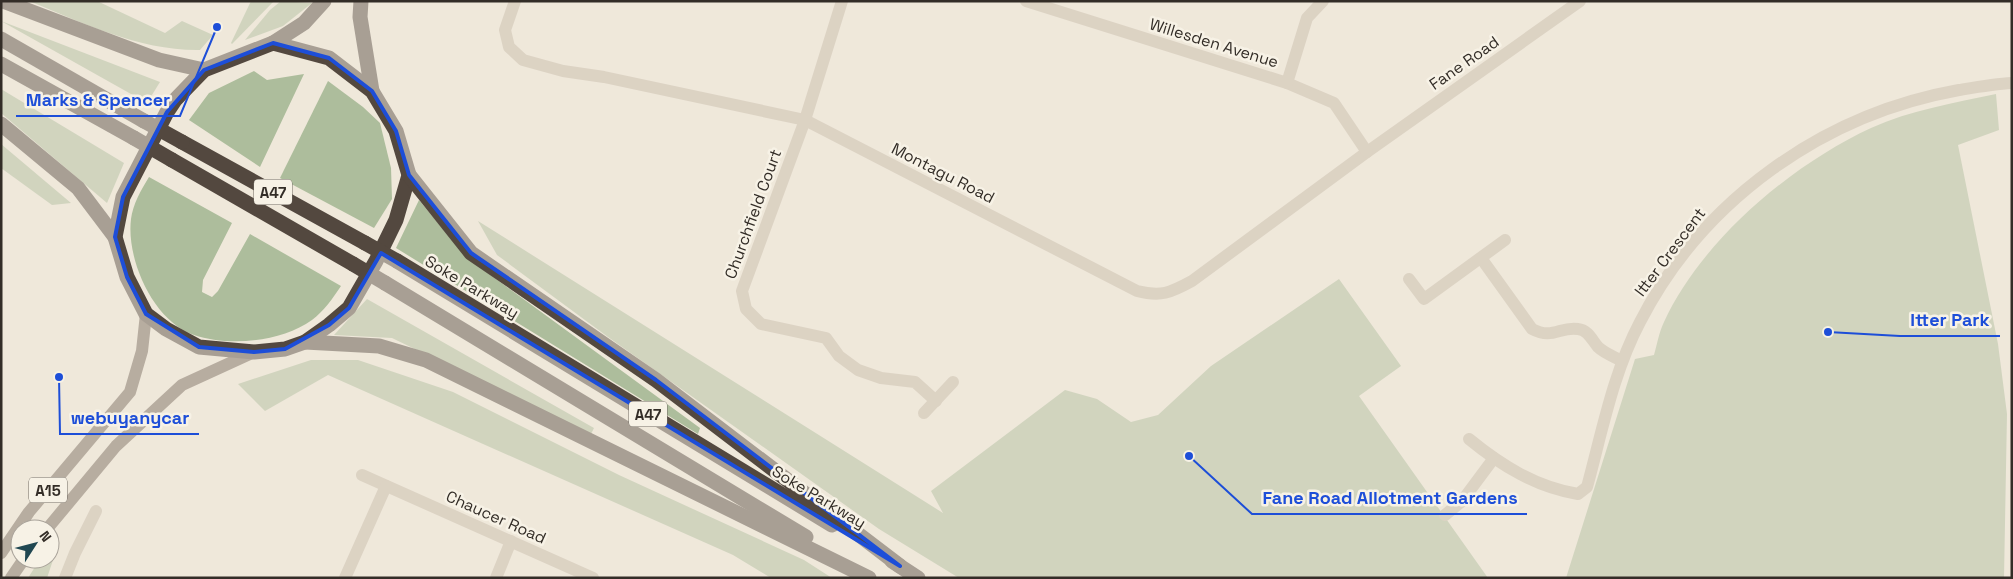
<svg xmlns="http://www.w3.org/2000/svg" width="2013" height="579" font-family="'Space Grotesk',sans-serif">
<rect width="100%" height="100%" fill="#efe8da"/>
<g fill="#adbd9c">
<path d="M29,1h68l68,32 17,-12 31,14 -13,15c-60,1 -117,-27 -171,-49z"/>
<path d="M251,1h23l-42,43 -1,-1z"/>
<path d="M281,1l31,2 -29,23 -38,14 25,-30z"/>
<path d="M1,21l159,61 -13,21z"/>
<path d="M254,71l13,9 37,-6 -44,93 -71,-47 20,-27z"/>
<path d="M328,81l35,26 17,16 11,45 1,31 -18,29 -94,-50z"/>
<path d="M1,89l123,74 -17,40 -106,-90z"/>
<path d="M1996,94l3,36 -41,15 40,199 9,70 -3,164h-438l69,-219 19,-4c3,-10 5,-23 10,-33 37,-81 127,-157 207,-194 40,-18 83,-25 125,-34z"/>
<path d="M1,144l70,59 -19,2 -51,-37z"/>
<path d="M149,177l83,46 -29,57 -1,12 10,5 6,-6 32,-57 91,52c-8,12 -17,25 -29,34 -31,22 -83,27 -118,15 -41,-14 -68,-76 -63,-116 2,-15 10,-29 18,-42z"/>
<path d="M419,200l47,57 234,171 -2,6 -302,-186z"/>
<path d="M478,221l465,292 -12,-22 134,-101 32,9 34,23 27,-7 53,-49 128,-87 62,87 -42,30 129,182h-529l-80,-49 -271,-192 -111,-82z"/>
<path d="M367,299l227,129 -3,6 -199,-96 -58,-3z"/>
<path d="M311,360h47l95,32 166,83 185,85 28,18h-61l-38,-23 -405,-180 -63,36 -27,-27z"/>
<path d="M50,545l7,3 -10,30h-19l12,-19h10z"/>
</g>
<g fill="none" stroke-linecap="round" stroke-linejoin="round">
<g stroke="#c6baa7" stroke-width="12">
<path d="M515,1l-10,29 4,17 14,13 40,11 41,6 201,43 332,171c24,6 33,2 55,-10l175,-129 213,-151"/>
<path d="M842,1l-37,119 -63,171 4,18 15,15 65,14 13,18 19,14 23,8 34,4 21,19"/>
<path d="M1026,1l261,82 47,20 33,49"/>
<path d="M1287,83l20,-65 16,-17"/>
<path d="M1481,258l51,71c21,11 28,-3 46,0 10,1 14,11 20,18 6,6 17,10 24,14"/>
<path d="M1409,279l15,20 81,-59"/>
<path d="M924,413l29,-31"/>
<path d="M1469,439c33,27 67,48 109,55l9,-7c15,-55 26,-114 53,-165 63,-123 184,-208 319,-232 18,-3 35,-6 53,-7"/>
<path d="M362,475l231,103"/>
<path d="M1445,515l17,-14 32,-43"/>
<path d="M65,578l10,-25 21,-42"/>
<path d="M345,578l41,-92"/>
<path d="M496,578l15,-37"/>
</g>
<g stroke="#746659" stroke-width="12">
<path d="M47,529l69,-83 66,-61 72,-33"/>
<path d="M1,553l28,-41 101,-120 12,-41 4,-37"/>
<path d="M11,578l13,-19"/>
</g>
<g stroke="#53483f" stroke-width="15">
<path d="M3,1l156,59 45,10"/>
<path d="M361,1l-1,16 12,74"/>
<path d="M1,39l143,82"/>
<path d="M273,43l56,15 43,33 24,40 13,44 -13,45 -20,41 -27,47 -20,17 -24,17 -20,7 -31,3 -55,-5 -33,-18 -20,-15 -19,-37 -12,-40 8,-40 44,-85 8,-12 29,-30z"/>
<path d="M273,43l31,-20 20,-22"/>
<path d="M1,64l133,74"/>
<path d="M1,124l77,64 37,49"/>
<path d="M182,142l183,101"/>
<path d="M172,160l181,104"/>
<path d="M409,175l62,78 185,127 244,186"/>
<path d="M397,261l435,264"/>
<path d="M385,283l421,254"/>
<path d="M305,342l74,4 47,14 443,218"/>
<path d="M892,561l26,17"/>
</g>
<g stroke="#53483f" stroke-width="15">
<path d="M144,121l38,21"/>
<path d="M134,138l38,22"/>
<path d="M365,243l32,18"/>
<path d="M353,264l32,19"/>
</g>
</g>
<path d="M0 0H2013V579H0ZM273,43l56,15 43,33 24,40 13,44 62,78 185,127 244,186 -519,-313 -32,55 -20,17 -44,24 -31,3 -55,-5 -53,-33 -19,-37 -12,-40 8,-40 44,-85 37,-42z" fill="#efe8da" fill-opacity=".55" fill-rule="evenodd"/>
<path fill="none" stroke="#1d4ed8" stroke-width="4" stroke-linejoin="round" d="M273,43l56,15 43,33 24,40 13,44 62,78 185,127 244,186 -519,-313 -32,55 -20,17 -44,24 -31,3 -55,-5 -53,-33 -19,-37 -12,-40 8,-40 44,-85 37,-42z"/>
<g text-anchor="middle" dominant-baseline="central" stroke-width="5" stroke-linejoin="round" paint-order="stroke">
<g fill="#f7f2e6" stroke="#6e6860" stroke-width="1">
<rect x="254" y="179.5" width="38" height="25" rx="4"/>
<rect x="629" y="401.5" width="38" height="25" rx="4"/>
<rect x="29" y="477.5" width="38" height="25" rx="4"/>
</g>
<g font-size="15" font-weight="bold" fill="#332d27">
<text x="273" y="192">A47</text>
<text x="648" y="414">A47</text>
<text x="48" y="490">A15</text>
</g>
<g font-size="16" fill="#332d27" stroke="#f7f2e6">
<text transform="translate(1214 43) rotate(17)">Willesden Avenue</text>
<text transform="translate(1464 63) rotate(-35)">Fane Road</text>
<text transform="translate(943 173) rotate(27)">Montagu Road</text>
<text transform="translate(753 214) rotate(-70)">Churchfield Court</text>
<text transform="translate(1670 252) rotate(-53)">Itter Crescent</text>
<text transform="translate(472 287) rotate(31)">Soke Parkway</text>
<text transform="translate(819 497) rotate(31)">Soke Parkway</text>
<text transform="translate(496 517) rotate(24)">Chaucer Road</text>
</g>
</g>
<path fill="none" stroke="#1d4ed8" stroke-width="2" d="M217 27L180 116H16M1828 332L1900 336H2000M59 377L60 434H199M1189 456L1252 514H1527"/>
<g fill="#1d4ed8" stroke="#f7f2e6" stroke-width="2">
<circle cx="217" cy="27" r="5"/>
<circle cx="1828" cy="332" r="5"/>
<circle cx="59" cy="377" r="5"/>
<circle cx="1189" cy="456" r="5"/>
</g>
<g font-size="18" text-anchor="middle" font-weight="bold" fill="#1d4ed8" stroke="#f7f2e6" stroke-width="5" stroke-linejoin="round" paint-order="stroke">
<text x="98" y="106">Marks &amp; Spencer</text>
<text x="1950" y="326">Itter Park</text>
<text x="130" y="424">webuyanycar</text>
<text x="1390" y="504">Fane Road Allotment Gardens</text>
</g>
<rect width="2013" height="579" fill="none" stroke="#332d27" stroke-width="5"/>
<g transform="translate(35 544) rotate(54)"><circle r="24" fill="#f7f2e6" stroke="#a9a39a"/>
<path d="M0-4L9 19L0 12L-9 19Z" fill="#204751"/>
<text y="-8" font-size="14" font-weight="bold" text-anchor="middle" fill="#332d27">N</text>
</g>
</svg>
